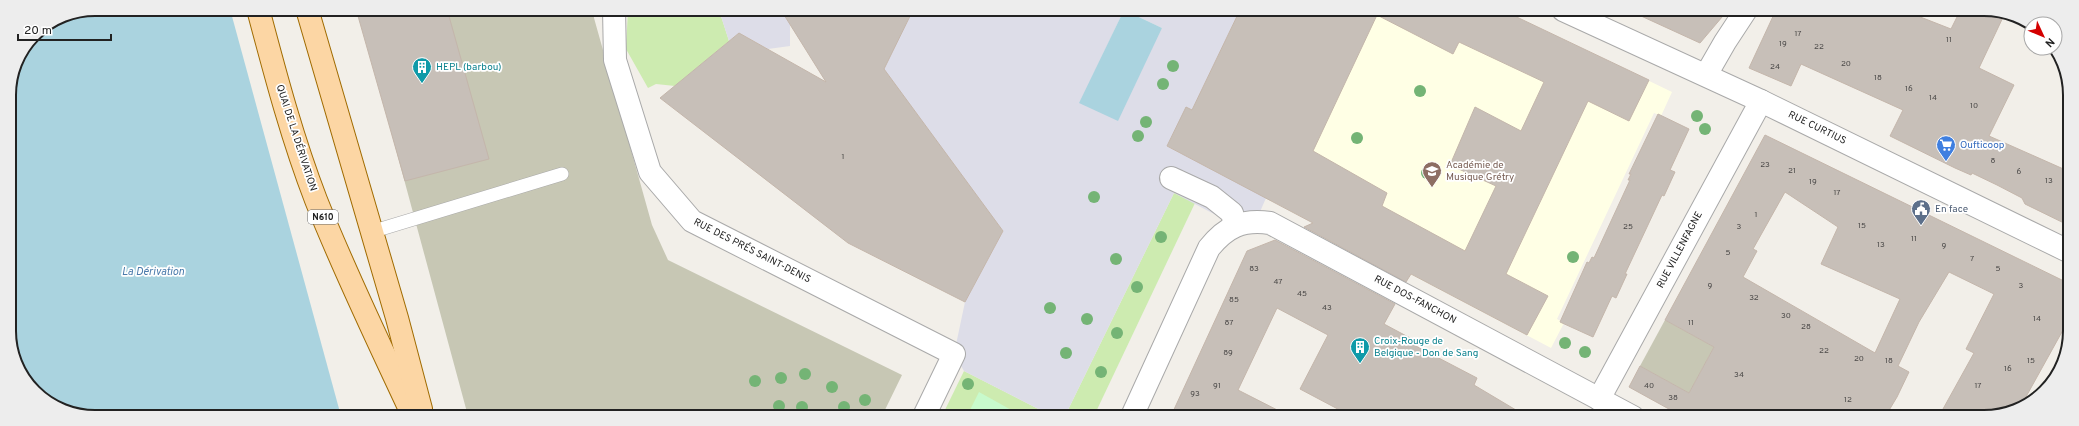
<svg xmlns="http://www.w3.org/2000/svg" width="2079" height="426" font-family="Overpass,sans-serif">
<rect width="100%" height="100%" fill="#f2efe9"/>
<path fill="#ffffe5" d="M1240,10h262l170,82 -11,24 -7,-3 -97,206 7,4 -13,25 -384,-202 19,-39 7,3z"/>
<g fill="#c7c7b4">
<path d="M358,9h236v9l58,207 16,35 234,115 -20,41h-414z"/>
<path d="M1665,320l49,27 -25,46 -49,-27z"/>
</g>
<g fill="#cdebb0">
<path d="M628,9l91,1 10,31 -54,45 -19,-2 -8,4 -22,-39z"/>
<path d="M1174,193l21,10 -101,213h-29z"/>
<path d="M964,371l88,45h-110z"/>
</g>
<path fill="#c8facc" d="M979,392l43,24h-55z"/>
<g fill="#dddde8">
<path d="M719,10h62l9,13v23l-22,3 -29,-16 -10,8z"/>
<path d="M913,10h211l-44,93 82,-75 -38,-18h116l-48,100 -6,-2 -19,38 99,52 -10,23 -21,4 -61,-32 -109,223h-13l-88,-45 -10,-17 11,-52 38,-71 -119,-162z"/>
</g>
<g fill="#aad3df">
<path d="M95,9h135l111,407 -263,-1 -44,-23 -23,-44 -2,-259 9,-32 16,-23 28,-19z"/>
<path d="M1124,10l38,18 -44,93 -39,-18z"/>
</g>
<g fill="#c7bfb8" stroke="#c4b6ab" fill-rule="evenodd">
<path d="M356,9h91l42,150 -84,22z"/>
<path d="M781,10h132l-29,59 119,162 -38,71 -117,-59 -188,-145 79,-65 87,49z"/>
<path d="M1240,10h262l147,70 -20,41 -41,-20 -82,173 42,22 -21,39 -116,-61 -5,8 -102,-55 9,-4 -146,-77 19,-39 6,3zM1377,15l76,39 6,-12 85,40 -23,49 -46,-24 -25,58 46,21 -31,65 -83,-45 5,-13 -74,-42z"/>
<path d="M1628,10h100l-28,33z"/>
<path d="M1776,10l129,1 46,18 9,-18h41l4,2 -26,55 35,17 -25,51 79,35v54l-43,-21 -3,-6 -25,-13 -25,-12 -1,2 -16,-7 -65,-32 13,-26 -102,-46 -10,22 -42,-18z"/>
<path d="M1658,114l31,15 -19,41 5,2 -11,24 -2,-1 -37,79h2l-11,24 -4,-2 -19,41 -33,-15 27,-60 2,1 3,-6 2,1 36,-78h-2l3,-6h-2z"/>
<path d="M1765,135l303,148v38l-46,83 -32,13h-32l-15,-8 31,-56 -8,-4 28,-55 -45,-22 -30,50 -21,44 11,6 -12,25 -12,20h-208l1,-3 -49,-27 11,-21 49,27 25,-46 -49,-27zM1785,192l53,35 -17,37 79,35 -25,54 -132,-76 14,-26 -4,-2z"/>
<path d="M1275,240l120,64 -11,20 28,15 -2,4 67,35 -3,7 52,31h-175l-51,-27 28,-54 -51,-27 -39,82 51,26h-118l76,-165z"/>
</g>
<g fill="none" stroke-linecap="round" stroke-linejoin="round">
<g stroke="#a9a9a9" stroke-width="14">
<path id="lane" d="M371,232l191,-58"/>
</g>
<g stroke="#a9a9a9" stroke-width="24">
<g id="street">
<path d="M614,9l1,51 35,112 42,49 262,133 -30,62"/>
<path d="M1563,10l198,91 307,150"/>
<path d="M1706,75l19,-33 21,-32"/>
<path d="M1171,178l41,19 20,16 3,12"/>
<path d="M1599,399l162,-298"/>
<path d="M1132,416l77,-168c17,-21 33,-29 61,-25l363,194"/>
</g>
</g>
<g stroke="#a06b00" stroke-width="24">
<g id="primary">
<path d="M258,9c17,64 34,129 58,191 29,73 64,145 97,216"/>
<path d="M307,9l90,309 24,91"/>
</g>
</g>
<use href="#lane" stroke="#fff" stroke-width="13"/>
<use href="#street" stroke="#fff" stroke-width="22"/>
<use href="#primary" stroke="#fcd6a4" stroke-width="22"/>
</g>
<g fill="#74b475">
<circle cx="1173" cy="66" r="6"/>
<circle cx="1163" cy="84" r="6"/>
<circle cx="1420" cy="91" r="6"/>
<circle cx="1697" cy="116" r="6"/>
<circle cx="1146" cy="122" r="6"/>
<circle cx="1705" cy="129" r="6"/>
<circle cx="1138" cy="136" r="6"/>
<circle cx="1357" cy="138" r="6"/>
<circle cx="1427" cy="173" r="6"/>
<circle cx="1094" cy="197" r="6"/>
<circle cx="1161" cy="237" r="6"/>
<circle cx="1573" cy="257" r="6"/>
<circle cx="1116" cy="259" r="6"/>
<circle cx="1137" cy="287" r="6"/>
<circle cx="1050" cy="308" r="6"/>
<circle cx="1087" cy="319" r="6"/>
<circle cx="1117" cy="333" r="6"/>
<circle cx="1565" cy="343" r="6"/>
<circle cx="1585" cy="352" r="6"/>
<circle cx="1066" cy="353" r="6"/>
<circle cx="1101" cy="372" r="6"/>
<circle cx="805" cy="374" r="6"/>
<circle cx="781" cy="378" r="6"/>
<circle cx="755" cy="381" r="6"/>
<circle cx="968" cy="384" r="6"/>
<circle cx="832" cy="387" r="6"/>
<circle cx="865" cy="400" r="6"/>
<circle cx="779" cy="406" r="6"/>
<circle cx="802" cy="407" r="6"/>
<circle cx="844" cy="407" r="6"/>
</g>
<defs>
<g id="building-pin" transform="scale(1)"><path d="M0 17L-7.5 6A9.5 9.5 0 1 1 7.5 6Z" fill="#0f9aa8" stroke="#fff"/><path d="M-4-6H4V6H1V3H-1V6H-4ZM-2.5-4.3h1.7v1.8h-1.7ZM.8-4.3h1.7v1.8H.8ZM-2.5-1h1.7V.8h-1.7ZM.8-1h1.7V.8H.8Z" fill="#fff"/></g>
<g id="supermarket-pin" transform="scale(1)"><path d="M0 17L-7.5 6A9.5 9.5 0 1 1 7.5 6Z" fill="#3f7fe0" stroke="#fff"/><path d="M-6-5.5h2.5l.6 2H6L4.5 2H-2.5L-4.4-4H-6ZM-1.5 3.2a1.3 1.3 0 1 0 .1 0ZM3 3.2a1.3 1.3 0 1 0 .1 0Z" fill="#fff"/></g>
<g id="university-pin" transform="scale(1)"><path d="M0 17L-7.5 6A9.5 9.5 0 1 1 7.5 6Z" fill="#8d6e63" stroke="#fff"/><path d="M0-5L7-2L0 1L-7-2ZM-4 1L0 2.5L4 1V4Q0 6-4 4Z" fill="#fff"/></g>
<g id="civic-pin" transform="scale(1)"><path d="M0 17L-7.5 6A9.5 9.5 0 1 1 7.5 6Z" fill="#5c6f8a" stroke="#fff"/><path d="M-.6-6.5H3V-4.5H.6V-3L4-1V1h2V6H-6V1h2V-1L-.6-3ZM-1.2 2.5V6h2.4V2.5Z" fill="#fff"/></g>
</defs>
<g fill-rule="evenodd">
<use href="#building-pin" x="422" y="67"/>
<use href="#supermarket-pin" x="1946" y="145"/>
<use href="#university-pin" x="1432" y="171"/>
<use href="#civic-pin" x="1921" y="209"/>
<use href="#building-pin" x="1360" y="347"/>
</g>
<g text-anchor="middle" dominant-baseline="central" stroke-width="3.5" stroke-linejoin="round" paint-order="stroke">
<g font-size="8" fill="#4b4948">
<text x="1798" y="34">17</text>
<text x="1949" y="40">11</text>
<text x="1783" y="44">19</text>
<text x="1819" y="47">22</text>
<text x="1846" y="64">20</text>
<text x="1775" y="67">24</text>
<text x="1878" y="78">18</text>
<text x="1909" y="89">16</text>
<text x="1933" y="98">14</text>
<text x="1974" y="106">10</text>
<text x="843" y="157">1</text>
<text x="1993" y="161">8</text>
<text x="1765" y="165">23</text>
<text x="1792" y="171">21</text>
<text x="2019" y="172">6</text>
<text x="2049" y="181">13</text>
<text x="1813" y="182">19</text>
<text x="1837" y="193">17</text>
<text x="1756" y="215">1</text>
<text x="1862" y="226">15</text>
<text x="1628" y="227">25</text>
<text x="1739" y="227">3</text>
<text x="1914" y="239">11</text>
<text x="1881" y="245">13</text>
<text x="1944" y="246">9</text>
<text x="1728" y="253">5</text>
<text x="1972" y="259">7</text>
<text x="1254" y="269">83</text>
<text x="1998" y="269">5</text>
<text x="1278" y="282">47</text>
<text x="1710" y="286">9</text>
<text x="2021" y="286">3</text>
<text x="1302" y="294">45</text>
<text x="1754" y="298">32</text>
<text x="1234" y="300">85</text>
<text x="1327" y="308">43</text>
<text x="1786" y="316">30</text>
<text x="2037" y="319">14</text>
<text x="1229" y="323">87</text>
<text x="1691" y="323">11</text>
<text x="1806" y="327">28</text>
<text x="1824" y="351">22</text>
<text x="1228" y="353">89</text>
<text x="1859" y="359">20</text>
<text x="1889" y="361">18</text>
<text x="2031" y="361">15</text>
<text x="2008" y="369">16</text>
<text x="1739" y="375">34</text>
<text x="1217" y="386">91</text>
<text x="1649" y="386">40</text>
<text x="1978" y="386">17</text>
<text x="1195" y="394">93</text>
<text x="1673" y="398">38</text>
<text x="1848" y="400">12</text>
</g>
<rect fill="#fff" stroke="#646464" stroke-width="1" x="308" y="210" width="30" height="14" rx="3"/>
<g font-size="9" font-weight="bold" fill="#222">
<text x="323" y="217">N610</text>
</g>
<g font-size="10" fill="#0d838f" stroke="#fff" text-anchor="start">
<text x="436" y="67">HEPL (barbou)</text>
<text x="1374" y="341">Croix-Rouge de<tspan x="1374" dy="12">Belgique - Don de Sang</tspan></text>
</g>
<g font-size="10" fill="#222" stroke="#fff">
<text transform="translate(1817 128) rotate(26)">RUE CURTIUS</text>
<text transform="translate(296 138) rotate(72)">QUAI DE LA DÉRIVATION</text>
<text transform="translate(1680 250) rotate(-62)">RUE VILLENFAGNE</text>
<text transform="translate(752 251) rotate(27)">RUE DES PRÉS SAINT-DENIS</text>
<text transform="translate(1415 300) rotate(28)">RUE DOS-FANCHON</text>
</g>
<g font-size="10" fill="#366cbe" stroke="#fff" text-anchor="start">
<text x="1960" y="145">Oufticoop</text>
</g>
<g font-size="10" fill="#785e54" stroke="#fff" text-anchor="start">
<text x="1446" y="165">Académie de<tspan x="1446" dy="12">Musique Grétry</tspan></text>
</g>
<g font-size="10" fill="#4e5e75" stroke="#fff" text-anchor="start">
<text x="1935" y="209">En face</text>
</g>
<g font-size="11" font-style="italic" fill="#4a7aab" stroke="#fff">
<text x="153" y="272">La Dérivation</text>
</g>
</g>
<path d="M0 0H2079V426H0ZM95 16H1984A79 79 0 0 1 2063 95V331A79 79 0 0 1 1984 410H95A79 79 0 0 1 16 331V95A79 79 0 0 1 95 16Z" fill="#ededed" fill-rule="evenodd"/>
<path fill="none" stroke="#222" stroke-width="2" d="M95 16H1984A79 79 0 0 1 2063 95V331A79 79 0 0 1 1984 410H95A79 79 0 0 1 16 331V95A79 79 0 0 1 95 16Z"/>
<g transform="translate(2043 36) rotate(134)"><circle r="19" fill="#ffffff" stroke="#a7a7a7"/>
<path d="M0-3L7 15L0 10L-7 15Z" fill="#d40000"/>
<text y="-6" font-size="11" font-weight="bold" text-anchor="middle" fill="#222222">N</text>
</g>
<path d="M18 34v6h93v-6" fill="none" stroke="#222222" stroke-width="2"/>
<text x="24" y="34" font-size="12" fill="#222222" stroke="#ffffff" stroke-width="3" paint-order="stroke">20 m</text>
</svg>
